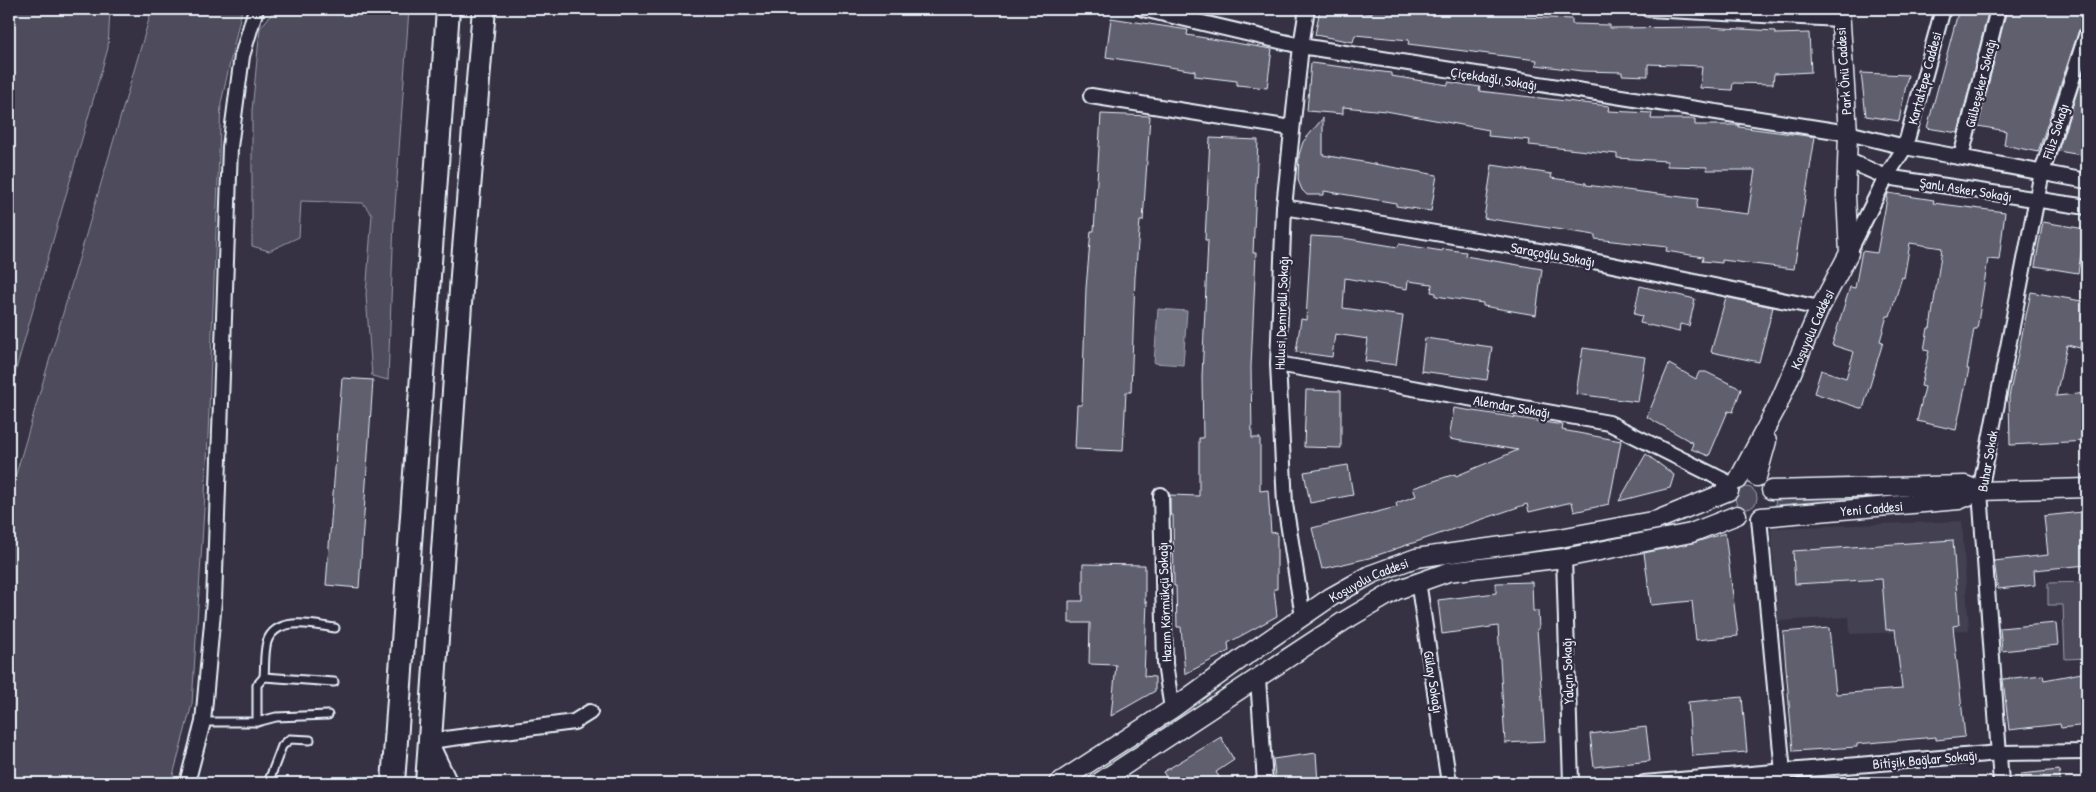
<svg xmlns="http://www.w3.org/2000/svg" width="2096" height="792" font-family="'Patrick Hand',sans-serif">
<rect width="100%" height="100%" fill="#363244"/>
<filter id="ink" filterUnits="userSpaceOnUse"><feTurbulence type="fractalNoise" baseFrequency=".02" numOctaves="2"/><feDisplacementMap in="SourceGraphic" scale="10" xChannelSelector="R" yChannelSelector="G"/><feConvolveMatrix kernelMatrix="1 2 1 2 8 2 1 2 1" color-interpolation-filters="sRGB"/></filter>
<g filter="url(#ink)">
<path fill="#433f51" d="M1962,521l7,109 -119,4 -1,-17 -71,4 -7,-93z"/>
<g fill="#4d4b5c" stroke="#9a9eaa">
<path d="M9,9h101l-2,39 -99,346z"/>
<path d="M152,9h90l-21,94 -14,358 -15,243 -21,79h-162v-25l2,-4 -2,-2v-254z"/>
<path d="M276,9h133l-15,212 -6,159 -16,-4 -6,-81 6,-80 -9,-12 -62,-2 -2,36 -30,14 -17,-5v-135l8,-83z"/>
<circle cx="1746" cy="498" r="11"/>
<path d="M1852,496v3l-77,6 1,-8z"/>
<path d="M2087,582v76l-22,1 -2,-54h-15v-22z"/>
</g>
<path fill="#70717f" stroke="#a0a4af" d="M1158,309l29,2 -4,54 -29,-2z"/>
<g fill="#605e6e" stroke="#e8f1f8">
<path d="M1320,9h23l29,5v-5h154l-1,8 47,2v5l38,1v3l98,-1 67,4v3l34,-1 2,39 -37,2 -1,10 -40,-1 -1,7 -32,-2 2,-22 -54,-2v12l-26,-1v-3l-40,-1 -46,-6 1,-5 -129,-16 1,-4 -54,-5 -2,7 -38,-7z"/>
<path d="M1959,9h30l-31,124 -31,-5z"/>
<path d="M2007,9h73l7,2v13l-5,2 -3,4 -41,122 -34,-7 2,-14 -28,-5z"/>
<path d="M1111,18l77,12 -1,5 85,14 -5,39 -30,-3v-4l-42,-5v-5l-89,-14z"/>
<path d="M2087,61v95l-29,-5z"/>
<path d="M1311,63l80,10v3l57,9v-3l32,5 -1,4 130,15 -1,5 44,2 -1,6h44v6h44v2l76,10 -21,132 -72,-9v3l-20,-2 1,-4 -37,-6 1,-4 -72,-8v-4l-111,-17 8,-53 60,9 -1,4 35,5v2l112,14 -2,9 52,6 7,-44h-48v-3l-40,-1v-5l-50,-3v-4l-88,-9 1,-5 -42,-4 1,-6 -103,-19 -43,-4v7l-36,-3z"/>
<path d="M1861,73l47,2 -9,46 -33,-5z"/>
<path d="M1101,114l49,2 -7,105h-3l-5,56 -4,115h-5l-3,59 -48,-2 2,-44h5l4,-117 5,-57h3z"/>
<path d="M1323,118v37l114,20 -6,36 -35,-5v-3l-72,-12v4h-17l-5,-5 -4,-10 1,-25 4,-13z"/>
<path d="M1210,138l48,2 -5,113h3l-5,114 1,71h8v53l8,-1 3,43 6,-1v57h-3l3,27 -49,27 1,8 -44,23 -4,-47h-4l-1,-41h-2l-1,-71h-3v-20l29,1v-58h4l-1,-61 6,-137h-3z"/>
<path d="M1888,193l46,7 -1,3 72,9 -6,48 -11,-1 -11,70h-3l-7,40h2l-13,61 -39,-9 8,-34 -4,-1 8,-35 -5,-1 4,-22h2l12,-80 -32,-5 -6,35 -2,-1 -12,39h-3l-7,25 3,1 -20,67 -49,-16 7,-23 25,8 8,-26 -22,-7 18,-58 5,1 7,-37 15,2z"/>
<path d="M2043,222l42,7 -7,44 -43,-7z"/>
<path d="M1311,236l32,2 55,9 1,-3 43,7 1,-2 23,3 -1,4 77,13 -6,46 -53,-9v-3l-47,-7v-3l-5,-1 1,-8 -24,-3 -1,8 -62,-11 -2,30 60,8 -7,49 -31,-4 3,-22 -33,-5 -3,23 -36,-5 5,-33 5,1z"/>
<path d="M1640,286l55,13 -6,27 -9,-2 -1,8 -39,-9 2,-7 -8,-2z"/>
<path d="M2031,292l56,10 -7,46 -13,-3 -11,51 31,-3v48l-77,4 -1,-48z"/>
<path d="M1726,297l47,10 -14,55 -48,-10z"/>
<path d="M1425,338l67,9 -5,33 -66,-9z"/>
<path d="M1583,348l62,9 -7,45 -62,-8z"/>
<path d="M1669,364l27,15 3,-7h7l35,17 -8,23 -5,-1 -19,45 -18,-7 2,-6 -46,-26z"/>
<path d="M342,378l31,2 -14,208 -33,-3z"/>
<path d="M1306,390l35,1v57l-37,-1z"/>
<path d="M1454,408l109,17 -1,5 59,11 -12,63 -35,8 -2,-10 -43,10 -2,-8 -158,54 -47,11 -10,-41 85,-21 -1,-4 20,-7 -3,-8 42,-14 1,2 62,-26 -69,-11z"/>
<path d="M1646,454l28,21 -4,13 -51,13z"/>
<path d="M1348,465l5,30 -43,8 -6,-31z"/>
<path d="M2082,512l5,53 -53,5 1,15 -37,4 -4,-28 54,-6 -4,-39z"/>
<path d="M1725,533l13,103 -42,4 -4,-39 -41,4 -7,-52 49,-10z"/>
<path d="M1953,540l6,85 -6,1 12,111 -29,3v-3l-79,7v3l-64,4 -10,-119 46,-4 7,66 66,-5 -7,-60 -9,1 -4,-51 -87,5 -2,-33z"/>
<path d="M1083,564l62,1v37h2l-3,74 11,1v14l-44,25 5,-51 -27,-1 1,-41h-21v-22h14z"/>
<path d="M1532,582l1,29h5l1,18h-2l8,112 -40,2 -7,-117 -56,8 -4,-34 58,-7v-10z"/>
<path d="M2056,623l2,22 -56,6 -2,-23z"/>
<path d="M2087,672v53l-26,3 -1,-4 -51,6 -6,-51 40,-4 1,5z"/>
<path d="M1742,697l5,55 -55,4 -4,-54z"/>
<path d="M1646,727l4,34 -56,6 -4,-33z"/>
<path d="M1221,737l13,23 -18,12 7,11h-53l-7,-11z"/>
<path d="M1316,753l2,30h-42l-3,-24z"/>
<path d="M2059,770l1,13h-39v-9z"/>
</g>
<g fill="none" stroke-linecap="round" stroke-linejoin="round">
<g stroke="#e8f1f8" stroke-width="11">
<g id="service">
<path d="M264,677c1,-11 0,-25 3,-35 9,-27 48,-17 68,-14"/>
<path d="M203,722h54l19,-5 52,-2"/>
<path d="M257,722v-37l7,-8 70,5"/>
<path d="M268,783l14,-37 8,-7 20,1"/>
</g>
</g>
<g stroke="#e8f1f8" stroke-width="18">
<g id="minor">
<path d="M1143,9l158,37 547,87 57,14 182,34"/>
<path d="M1648,9l192,10"/>
<path d="M1091,96l200,32"/>
<path d="M1961,157l37,-148"/>
<path d="M1847,160l39,17 201,30"/>
<path d="M1284,207l285,49 251,52"/>
<path d="M1849,252l37,-75 19,-30 38,-138"/>
<path d="M1278,364l331,59 124,62"/>
<path d="M1161,495l4,169 7,45"/>
<path d="M1759,518l25,265"/>
<path d="M1564,558l7,225"/>
<path d="M1418,581l31,202"/>
<path d="M1303,617l-18,-113 -7,-140 6,-157 17,-161 6,-37"/>
<path d="M1258,678l7,105"/>
<path d="M187,783l16,-61 11,-121 16,-454 12,-91 14,-47"/>
<path d="M450,783l-20,-42 144,-19 16,-10"/>
<path d="M1644,783l355,-30 88,-1"/>
<path d="M2001,783l-21,-292 62,-319 45,-139"/>
</g>
</g>
<g stroke="#e8f1f8" stroke-width="21">
<g id="tertiary">
<path d="M1757,477l10,-36"/>
<path id="s1" d="M1738,480l39,-73 43,-99 29,-55 -3,-57 2,-63 -8,-124"/>
<path d="M1771,490l194,-5 15,6"/>
<path id="s2" d="M1761,517l198,-17 21,-9 107,-3"/>
<path id="s3" d="M1058,783l114,-74 69,-50 90,-62 41,-23 44,-16 144,-20 97,-18 72,-29"/>
<path d="M1098,783l246,-162 53,-31 51,-18 116,-14 127,-25 46,-18"/>
</g>
</g>
<g stroke="#e8f1f8" stroke-width="26">
<g id="primary">
<path d="M393,783l55,-774"/>
<path d="M427,783l36,-522 21,-252"/>
</g>
</g>
<use href="#service" stroke="#2f2a3d" stroke-width="7"/>
<use href="#minor" stroke="#2f2a3d" stroke-width="14"/>
<use href="#tertiary" stroke="#2f2a3d" stroke-width="18"/>
<use href="#primary" stroke="#2f2a3d" stroke-width="22"/>
</g>
</g>
<g text-anchor="middle" dominant-baseline="central" stroke-width="4.5" stroke-linejoin="round" paint-order="stroke">
<g font-size="14" fill="#e8f1f8" stroke="#2f2a3d">
<text transform="translate(1843 71) rotate(-94)">Park Önü Caddesi</text>
<text transform="translate(1494 78) rotate(9)">Çiçekdağlı Sokağı</text>
<text transform="translate(1924 78) rotate(-75)">Kartaltepe Caddesi</text>
<text transform="translate(1980 83) rotate(-76)">Gülbeşeker Sokağı</text>
<text transform="translate(2055 131) rotate(-72)">Filiz Sokağı</text>
<text transform="translate(1966 189) rotate(9)">Şanlı Asker Sokağı</text>
<text transform="translate(1553 254) rotate(10)">Saraçoğlu Sokağı</text>
<text transform="translate(1281 313) rotate(-88)">Hulusi Demirelli Sokağı</text>
<text stroke="none"><textPath href="#s1" startOffset="168">Koşuyolu Caddesi</textPath></text>
<text transform="translate(1512 406) rotate(10)">Alemdar Sokağı</text>
<text transform="translate(1987 461) rotate(-80)">Buhar Sokak</text>
<text stroke="none"><textPath href="#s2" startOffset="111">Yeni Caddesi</textPath></text>
<text stroke="none"><textPath href="#s3" startOffset="372">Koşuyolu Caddesi</textPath></text>
<text transform="translate(1164 602) rotate(-92)">Hazım Körmükçü Sokağı</text>
<text transform="translate(1567 671) rotate(-92)">Yalçın Sokağı</text>
<text transform="translate(1434 682) rotate(81)">Gülay Sokağı</text>
<text transform="translate(1925 759) rotate(-5)">Bitişik Bağlar Sokağı</text>
</g>
</g>
<rect width="2096" height="792" fill="none" stroke="#2f2a3d" stroke-width="30"/>
<rect x="15" y="15" width="2066" height="762" fill="none" stroke="#e8f1f8" stroke-width="2" filter="url(#ink)"/>
</svg>
